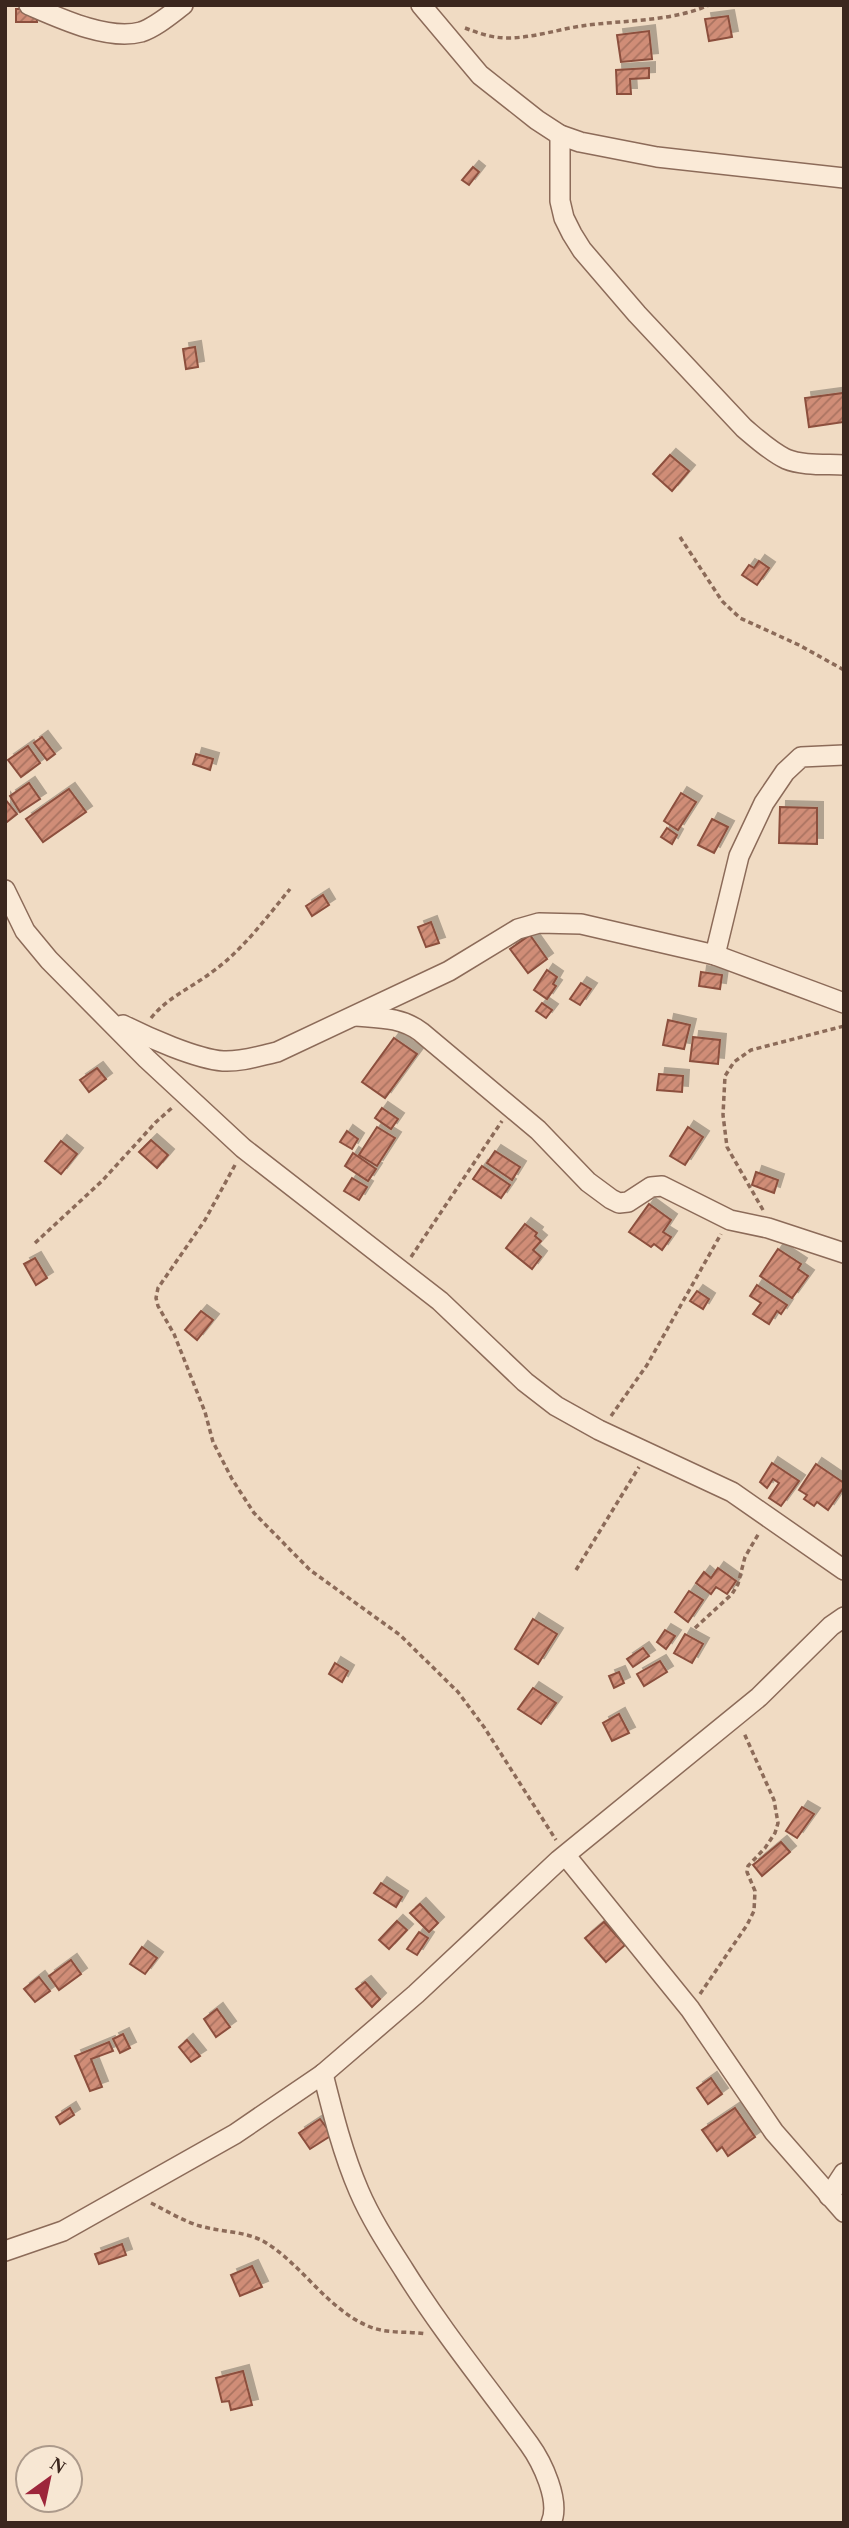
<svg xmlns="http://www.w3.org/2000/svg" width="849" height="2528" font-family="Georgia,serif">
<defs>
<pattern id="building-hatch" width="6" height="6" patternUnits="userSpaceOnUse" patternTransform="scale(1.75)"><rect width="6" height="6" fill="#d08d77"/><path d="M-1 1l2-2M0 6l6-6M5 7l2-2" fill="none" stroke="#aa7361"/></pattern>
<filter id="shadow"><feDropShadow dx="6" dy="-6" stdDeviation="0" flood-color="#0004"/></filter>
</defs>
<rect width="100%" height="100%" fill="#f0dbc3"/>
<g fill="url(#building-hatch)" stroke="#8c4f3e" stroke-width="2" filter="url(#shadow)">
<path d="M16,9h20l1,13h-21z"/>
<path d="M728,16l4,21 -23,4 -4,-22z"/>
<path d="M649,31l3,28 -31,3 -4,-27z"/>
<path d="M649,68v10l-19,1 1,15h-14l-1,-24z"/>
<path d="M473,167l6,5 -10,13 -7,-5z"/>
<path d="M195,347l3,20 -12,2 -3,-20z"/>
<path d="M843,393l1,29 -35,5 -4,-29z"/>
<path d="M670,455l19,16 -17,20 -19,-17z"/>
<path d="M759,561l10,7 -12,17 -15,-10 7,-10 5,3z"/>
<path d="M42,737l13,17 -8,6 -13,-17z"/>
<path d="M28,746l12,17 -19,14 -13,-17z"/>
<path d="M196,754l17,5 -3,11 -17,-6z"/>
<path d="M29,783l11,16 -20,13 -10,-16z"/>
<path d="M69,789l17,23 -43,30 -17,-23z"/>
<path d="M681,793l15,9 -18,28 -14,-9z"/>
<path d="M5,799l12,15 -10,8 -2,-2z"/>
<path d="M780,807l37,1v36l-38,-1z"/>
<path d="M712,819l16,8 -14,26 -16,-8z"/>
<path d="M667,828l10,7 -5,9 -11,-7z"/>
<path d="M323,895l6,10 -17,11 -6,-10z"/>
<path d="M431,922l8,21 -13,4 -8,-20z"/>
<path d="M530,935l17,24 -19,14 -18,-24z"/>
<path d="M547,970l10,7 -4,7 3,2 -9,13 -13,-9z"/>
<path d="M701,972l21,3 -2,14 -21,-3z"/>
<path d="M581,983l10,6 -11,16 -10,-6z"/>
<path d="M542,1003l10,7 -6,8 -10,-7z"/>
<path d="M668,1020l22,5 -6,24 -21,-4z"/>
<path d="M693,1037l27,3 -2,24 -28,-3z"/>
<path d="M394,1038l23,16 -32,44 -23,-16z"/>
<path d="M97,1068l9,11 -17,13 -9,-12z"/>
<path d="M659,1074l24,2 -1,16 -25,-2z"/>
<path d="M382,1108l16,11 -7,10 -16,-11z"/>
<path d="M377,1127l18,11 -18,28 -18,-11z"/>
<path d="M688,1127l15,10 -18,28 -15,-9z"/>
<path d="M347,1131l11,8 -6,10 -12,-7z"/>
<path d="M151,1140l17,15 -11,13 -18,-16z"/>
<path d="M61,1141l16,13 -16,20 -16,-13z"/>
<path d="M495,1151l25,16 -8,13 -25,-17z"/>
<path d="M353,1153l23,16 -8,12 -23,-15z"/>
<path d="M482,1166l28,19 -9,13 -28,-19z"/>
<path d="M756,1172l22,8 -4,13 -22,-8z"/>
<path d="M352,1178l15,9 -8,13 -15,-9z"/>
<path d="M649,1204l22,16 -8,12 8,5 -9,13 -8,-6 -3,3 -22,-15z"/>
<path d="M525,1224l12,9 -2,3 6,5 -8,9 8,7 -9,12 -26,-21z"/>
<path d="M778,1249l23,15 -3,5 10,7 -16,22 -32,-22z"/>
<path d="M35,1258l12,20 -11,7 -12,-21z"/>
<path d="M757,1285l30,20 -6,9 -4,-3 -8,13 -16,-10 8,-11 -11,-7z"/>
<path d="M697,1291l12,8 -6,10 -13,-8z"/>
<path d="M201,1311l12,9 -16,20 -12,-10z"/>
<path d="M772,1463l27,18 -18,25 -12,-8 10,-15 -6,-4 -6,9 -7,-6z"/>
<path d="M816,1464l28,19v4l-16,23 -11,-8 -3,4 -10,-7 3,-4 -8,-5z"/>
<path d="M718,1568l18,13 -9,13 -11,-7 -5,7 -15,-11 8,-11 7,6z"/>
<path d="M689,1591l14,9 -15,22 -13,-10z"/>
<path d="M533,1619l24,15 -19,30 -23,-15z"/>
<path d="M665,1630l10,6 -9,13 -9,-7z"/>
<path d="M685,1634l18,10 -11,19 -18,-10z"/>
<path d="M643,1648l6,8 -16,11 -6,-8z"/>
<path d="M660,1661l7,11 -23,14 -7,-12z"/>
<path d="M335,1663l13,8 -6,11 -13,-8z"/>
<path d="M619,1672l5,11 -10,5 -5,-12z"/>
<path d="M533,1688l23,15 -15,21 -23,-15z"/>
<path d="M619,1714l10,19 -17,8 -9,-18z"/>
<path d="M802,1807l12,7 -17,24 -11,-7z"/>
<path d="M781,1842l9,10 -28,24 -9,-11z"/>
<path d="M381,1883l21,14 -6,10 -22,-14z"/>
<path d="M420,1904l18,19 -9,9 -19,-19z"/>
<path d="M397,1921l10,9 -18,19 -10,-9z"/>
<path d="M604,1922l21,23 -19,17 -21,-24z"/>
<path d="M419,1932l9,6 -11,17 -10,-6z"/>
<path d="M142,1947l15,11 -12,16 -15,-10z"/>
<path d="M71,1960l10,14 -22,16 -10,-14z"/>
<path d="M39,1977l11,14 -15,11 -11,-13z"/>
<path d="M365,1982l15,17 -8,8 -16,-18z"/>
<path d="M217,2009l13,18 -14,10 -12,-18z"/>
<path d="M123,2034l7,14 -10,5 -7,-14z"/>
<path d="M187,2040l13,16 -9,6 -12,-15z"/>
<path d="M109,2042l4,9 -22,8 11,28 -12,4 -15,-35z"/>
<path d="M711,2078l11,16 -14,10 -11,-16z"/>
<path d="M70,2108l4,7 -14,9 -4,-7z"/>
<path d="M735,2108l20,29 -27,19 -6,-9 -5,4 -15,-21z"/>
<path d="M320,2119l12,16 -22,14 -11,-16z"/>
<path d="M122,2244l4,11 -27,9 -4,-10z"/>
<path d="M252,2266l10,21 -22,9 -9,-21z"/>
<path d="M243,2371l9,34 -21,5 -2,-9 -7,1 -6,-24z"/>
</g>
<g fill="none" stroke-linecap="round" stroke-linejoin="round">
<g stroke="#8c6b59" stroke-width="22">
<g id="minor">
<path d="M29,5c30,13 79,36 112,27 15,-5 30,-18 42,-27"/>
<path d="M421,5l59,70 57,45 23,15 20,7 77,15 187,21"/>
<path d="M560,135v66l4,17 8,16 10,16 55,64 107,114c13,11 27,24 42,31 17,7 40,5 58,6"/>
<path d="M5,890l20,41 24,29 98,99 96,89 197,153 85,81 31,24 43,24 133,62 112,78"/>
<path d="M715,955l24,-99 25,-53 21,-31 16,-15 43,-2"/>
<path d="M355,1016c24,2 46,1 66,16l117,98 50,52 23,17 8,4 9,-1 23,-15 11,-1 68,34 38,8 76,25"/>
<path d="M123,1025c24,12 73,34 100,36 18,1 36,-5 54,-9l172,-81 69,-42 21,-6 42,1 134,31 129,48"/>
<path d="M566,1856l124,153 84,123 70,80"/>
<path d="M323,2074c10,40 20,80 36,117 12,28 29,54 45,79 38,61 83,116 125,174 13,18 32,57 22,79"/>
<path d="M829,2196l15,-23"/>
<path d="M5,2251l58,-20 172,-97 88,-60 93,-80 143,-134 200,-163 72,-71 13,-9"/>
</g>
</g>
<g stroke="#8c6b59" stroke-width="3.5" stroke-dasharray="5 3.5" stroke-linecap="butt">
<path d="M465,28c13,5 27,10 42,10 25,0 49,-8 74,-12 40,-6 91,-4 128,-21"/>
<path d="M680,537l42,64 18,17 59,27 45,25"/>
<path d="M151,1018c17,-21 40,-30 61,-46 31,-22 54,-54 78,-83"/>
<path d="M235,1165l-30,55 -47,68 -2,10 2,8 16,28 31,78 8,30 19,37 22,34 56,57 90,65 58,57 26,35 72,113"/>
<path d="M763,1210l-36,-63 -4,-32 2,-39 9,-14 17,-12 93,-24"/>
<path d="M35,1243l67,-62 54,-59 18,-16"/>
<path d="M411,1257l91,-136"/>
<path d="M611,1416l36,-51 74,-131"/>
<path d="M576,1570l63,-103"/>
<path d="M695,1628l37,-34 6,-10 7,-27 14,-24"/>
<path d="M700,1994l47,-69 7,-14 1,-20 -8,-19 1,-6 17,-18 10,-15 3,-10 -4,-23 -30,-67"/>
<path d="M151,2203c16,8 32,18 49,23 21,6 44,5 63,15 37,21 64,68 105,85 17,8 39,5 58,8"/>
</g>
<use href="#minor" stroke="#faead7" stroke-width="19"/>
</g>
<rect width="849" height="2528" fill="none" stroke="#3b271e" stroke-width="14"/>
<g transform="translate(49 2479) rotate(33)"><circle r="33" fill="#f7e7d3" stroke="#ac9a8b" stroke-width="2"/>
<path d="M0-5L12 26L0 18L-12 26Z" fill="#9d263b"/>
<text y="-10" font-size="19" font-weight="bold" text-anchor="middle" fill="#3b271e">N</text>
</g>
</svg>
